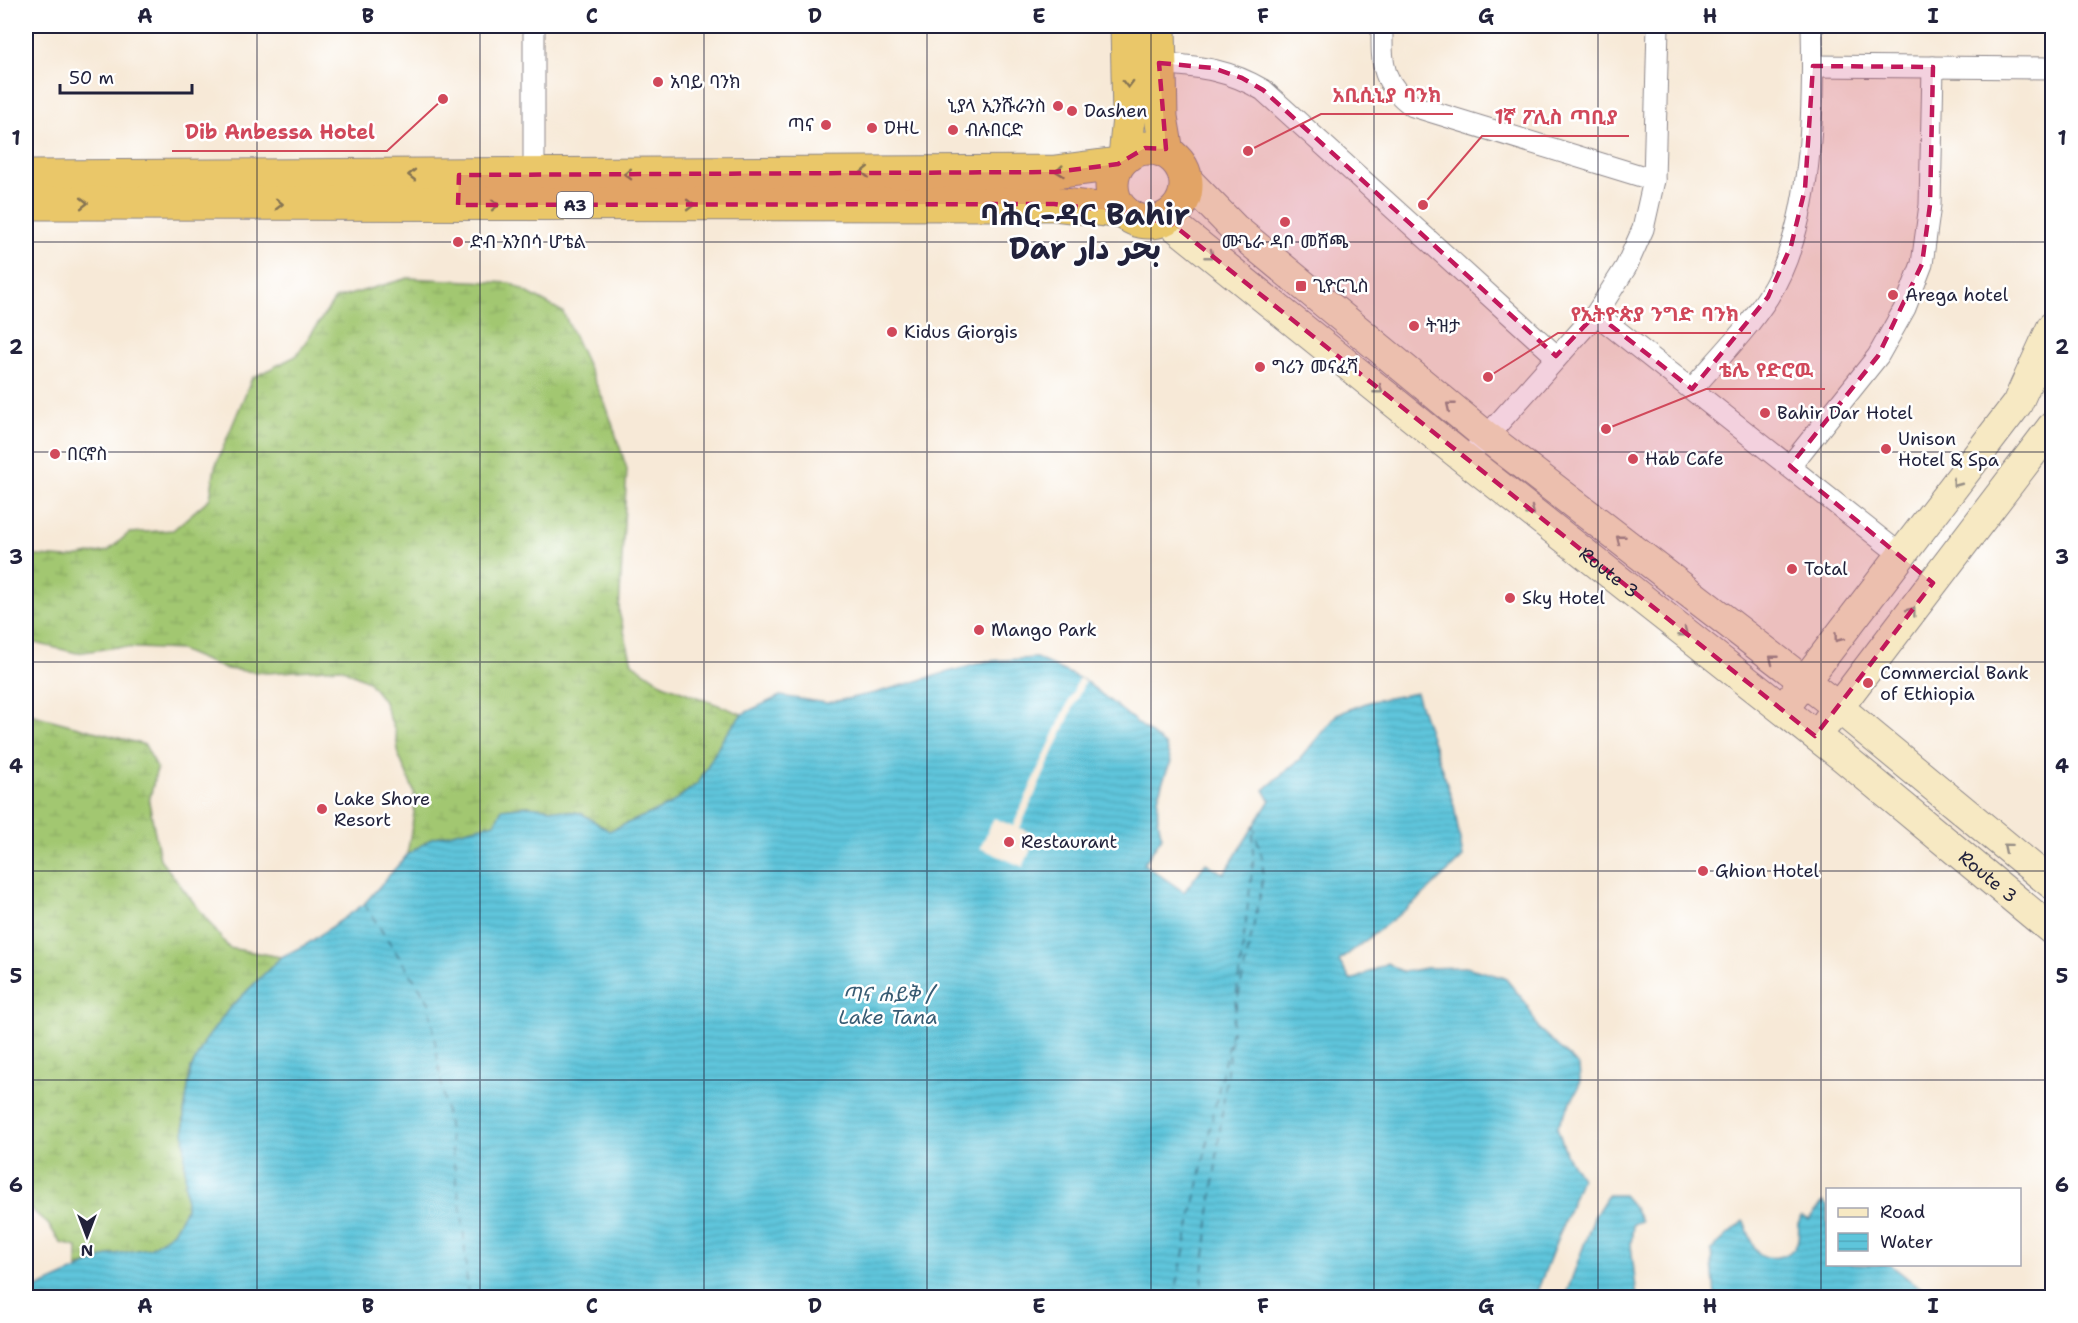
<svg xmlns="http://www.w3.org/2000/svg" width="2078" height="1323" font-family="'Shantell Sans','Playpen Sans Arabic','Noto Sans Ethiopic',sans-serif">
<defs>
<pattern id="wetland-marsh" width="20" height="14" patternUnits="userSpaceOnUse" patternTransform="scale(1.5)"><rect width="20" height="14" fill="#a2c771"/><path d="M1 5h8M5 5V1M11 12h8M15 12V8" fill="none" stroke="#8bab63"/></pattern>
<pattern id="water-rules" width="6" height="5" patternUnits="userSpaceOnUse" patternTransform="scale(1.5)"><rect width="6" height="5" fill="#5ec5db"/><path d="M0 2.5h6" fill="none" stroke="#51a9bd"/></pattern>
</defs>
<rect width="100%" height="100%" fill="#fff"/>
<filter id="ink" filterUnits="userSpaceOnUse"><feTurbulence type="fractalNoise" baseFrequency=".0167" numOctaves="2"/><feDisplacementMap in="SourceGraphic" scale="12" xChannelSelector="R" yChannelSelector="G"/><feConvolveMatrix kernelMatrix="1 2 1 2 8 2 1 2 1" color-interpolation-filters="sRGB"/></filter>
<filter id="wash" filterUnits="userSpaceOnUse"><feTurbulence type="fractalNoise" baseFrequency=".008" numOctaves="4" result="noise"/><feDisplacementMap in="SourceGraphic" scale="24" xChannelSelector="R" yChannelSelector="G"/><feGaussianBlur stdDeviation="1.35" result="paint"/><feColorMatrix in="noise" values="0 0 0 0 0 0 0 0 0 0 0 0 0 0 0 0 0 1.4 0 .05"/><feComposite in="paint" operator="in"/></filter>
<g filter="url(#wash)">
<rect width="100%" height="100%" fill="#f7e9d7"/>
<g fill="url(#wetland-marsh)" stroke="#627456" stroke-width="1.5">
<path d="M408,278l102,5 53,29 44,96 20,61 -8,143 13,51 31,21 79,30 -18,23 -26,46 -30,23 -59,25 -28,-18 -52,-7 -27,3 -7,14 -63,15 -25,17 7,-42v-21l-15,-36 -4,-25 -12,-31 -15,-19 -27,-13 -74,5 -42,-4 -45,-19 -63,-3 -40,6 -51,-12v-86l41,3 41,-7 21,-18 44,-3 37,-32 5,-31 37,-89 44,-22 39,-57z"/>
<path d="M26,713l119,32 12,23 -8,34 11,57 69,89 52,9 -53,53 -37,58 -7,45 2,96 -13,23 -23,16 -40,7 -33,13v-21l-16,-4 -13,-19 -22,-19z"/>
</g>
<g fill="url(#water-rules)" stroke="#40748b" stroke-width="1.5">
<path d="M1036,658l49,23 80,64 6,17c-13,27 -18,46 -9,75l-18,27 40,28 22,-29 18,11 46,-74 -6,-10 36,-31 37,-45 35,-13 44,-8 38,112 9,52 -45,43 -79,61 12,20 36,-18 16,9 23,-4 40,-1 39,11 21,25 13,26 40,37 1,14 -2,9 -21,38 10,29 14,22 -46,119 -1509,1v-5l84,-38 40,-7 23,-16 13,-23 -2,-96 7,-44 14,-28 23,-31 53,-53 26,-13 57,-40 43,-49 25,-17 63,-15 7,-14 27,-3 52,7 28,18 59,-25 30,-23 26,-46 18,-23 38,-18 47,7 48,-10 112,-32z"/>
<path d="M1608,1195h15l12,14 6,12 -8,3 -2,21 6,52h-72l29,-80z"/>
<path d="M1823,1202l4,4 1,58 63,1 25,20 24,12h-225l-4,-47 32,-29c10,14 7,41 35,36 9,-1 15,-6 19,-14 4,-10 -1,-18 4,-27l8,4z"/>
</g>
<path fill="#f7e9d7" d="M1079,678l6,3 -65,147 17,8 -14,31 -43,-19 14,-30 19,8z"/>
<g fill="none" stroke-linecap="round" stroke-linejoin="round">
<g stroke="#375b73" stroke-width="1.5" stroke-dasharray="8 6" stroke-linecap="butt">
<path d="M364,904l65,98 34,221 5,75"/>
<path d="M1235,1008l18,-144v-36"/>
<path d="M1174,1298l88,-412 1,-25 -10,-37"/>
<path d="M1200,1298l32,-268"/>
</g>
</g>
</g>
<g filter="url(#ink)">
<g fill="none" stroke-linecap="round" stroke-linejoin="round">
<g stroke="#8c8689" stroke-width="23">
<g id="street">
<path d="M534,26v149"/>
<path d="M1382,26c0,37 -2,56 31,80l241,74"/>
<path d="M1159,63c41,4 68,6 104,27l293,266"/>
<path d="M1813,66l239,2"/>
<path d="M1596,314l305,241"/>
<path d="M1692,389c25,-29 55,-59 76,-92 45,-71 46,-189 44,-271"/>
<path d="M1478,446l118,-132 30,-47 17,-38 11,-49 4,-154"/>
<path d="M1790,466l88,-110 27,-48 17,-44 8,-59 3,-138"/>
</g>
</g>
<g stroke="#8c8689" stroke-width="32">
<g id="secondary">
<path d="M1186,179l48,49 252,208 353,272 213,176"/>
<path id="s1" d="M1165,218l301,242 377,297 209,173"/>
<path d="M1791,699l226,-295 35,-77"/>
<path d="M1827,722l225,-295"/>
</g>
</g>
<g stroke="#8c8689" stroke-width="35">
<g id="highway">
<path d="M1159,26l2,91 6,35"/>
<circle cx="1149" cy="185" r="37"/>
<path d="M1125,157l4,-39 -2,-92"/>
<path d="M26,177l1029,-5 63,-8"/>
<path d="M26,203l1028,1 70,8"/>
</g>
</g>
<use href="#street" stroke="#fff" stroke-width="21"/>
<use href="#secondary" stroke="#f7e9c3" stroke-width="30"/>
<use href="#highway" stroke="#eac769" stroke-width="33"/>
</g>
<defs><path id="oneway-chevron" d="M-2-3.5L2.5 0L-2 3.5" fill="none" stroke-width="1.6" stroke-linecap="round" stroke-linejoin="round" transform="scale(1.5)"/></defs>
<g stroke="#867452">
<use href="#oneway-chevron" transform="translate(1128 84) rotate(89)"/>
<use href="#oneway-chevron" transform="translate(1060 171) rotate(174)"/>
<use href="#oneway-chevron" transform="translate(865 172) rotate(179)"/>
<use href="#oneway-chevron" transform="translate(628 174) rotate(179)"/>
<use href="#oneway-chevron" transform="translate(412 175) rotate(180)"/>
<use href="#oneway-chevron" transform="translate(84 203)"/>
<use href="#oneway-chevron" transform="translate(279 204)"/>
<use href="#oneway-chevron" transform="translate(495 205)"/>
<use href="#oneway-chevron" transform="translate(690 205)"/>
</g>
<g stroke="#978f86">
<use href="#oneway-chevron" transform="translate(1210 255) rotate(38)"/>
<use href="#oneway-chevron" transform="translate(1379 390) rotate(39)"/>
<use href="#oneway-chevron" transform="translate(1450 406) rotate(-141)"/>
<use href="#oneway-chevron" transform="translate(1956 483) rotate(127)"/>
<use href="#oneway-chevron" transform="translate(1531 512) rotate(38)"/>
<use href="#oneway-chevron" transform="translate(1620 539) rotate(-142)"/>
<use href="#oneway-chevron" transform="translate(1912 611) rotate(-53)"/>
<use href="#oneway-chevron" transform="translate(1684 633) rotate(38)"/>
<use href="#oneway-chevron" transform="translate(1838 638) rotate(127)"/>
<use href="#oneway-chevron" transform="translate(1773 659) rotate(-142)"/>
<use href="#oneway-chevron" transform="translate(2007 847) rotate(-140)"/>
</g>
</g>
<path fill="#c2185b" fill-opacity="0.2" stroke="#c2185b" stroke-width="4.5" stroke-dasharray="12 8" stroke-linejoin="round" d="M1159,63l54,5 29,10 21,12 293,266 40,-42 96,75 76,-92 23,-51 14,-57 8,-123 120,1 -3,138 -8,59 -44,92 -88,110 143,117 -118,153 -648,-516 -20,1 -23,-9 -70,-8 -596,1 1,-30 596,-3 63,-8 27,-16 21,1z"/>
<path fill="none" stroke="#22223b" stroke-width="1.5" stroke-opacity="0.55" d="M257,26v1272M480,26v1272M704,26v1272M927,26v1272M1151,26v1272M1374,26v1272M1598,26v1272M1821,26v1272M26,242h2026M26,452h2026M26,662h2026M26,871h2026M26,1080h2026"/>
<g fill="#d1495b" stroke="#fff" stroke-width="2">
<circle cx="658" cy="82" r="6"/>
<circle cx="1058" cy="106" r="6"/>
<circle cx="1072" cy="111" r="6"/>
<circle cx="826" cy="125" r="6"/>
<circle cx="872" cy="128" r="6"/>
<circle cx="953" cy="130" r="6"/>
<circle cx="1285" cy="222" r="6"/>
<circle cx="458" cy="242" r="6"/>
<rect x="1295" y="280" width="12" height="12" rx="3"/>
<circle cx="1893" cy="295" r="6"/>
<circle cx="1414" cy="326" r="6"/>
<circle cx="892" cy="332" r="6"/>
<circle cx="1260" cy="367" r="6"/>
<circle cx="1765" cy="413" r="6"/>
<circle cx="1886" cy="449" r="6"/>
<circle cx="55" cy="454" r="6"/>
<circle cx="1633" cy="459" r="6"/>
<circle cx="1792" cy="569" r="6"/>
<circle cx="1510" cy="598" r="6"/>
<circle cx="979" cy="630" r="6"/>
<circle cx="1868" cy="683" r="6"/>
<circle cx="322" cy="809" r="6"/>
<circle cx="1009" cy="842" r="6"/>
<circle cx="1703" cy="871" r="6"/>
</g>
<g text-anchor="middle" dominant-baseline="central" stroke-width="5" stroke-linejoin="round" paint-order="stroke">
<rect fill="#fff" stroke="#646476" stroke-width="1.5" x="557" y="192" width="36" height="26" rx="4.5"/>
<g font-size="16" font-weight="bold" fill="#22223b">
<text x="575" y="205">A3</text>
</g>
<g font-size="18" fill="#22223b" stroke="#fff" text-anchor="start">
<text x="670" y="82">አባይ ባንክ</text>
<text x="1046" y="106" text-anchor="end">ኒያላ ኢንሹራንስ</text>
<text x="1084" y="111">Dashen</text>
<text x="814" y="125" text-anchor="end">ጣና</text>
<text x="884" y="128">DHL</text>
<text x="965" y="130">ብሉበርድ</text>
<text x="470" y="242">ድብ አንበሳ ሆቴል</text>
<text x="1285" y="242" text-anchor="middle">ሙጌራ ዳቦ መሸጫ</text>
<text x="1313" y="286">ጊዮርጊስ</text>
<text x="1905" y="295">Arega hotel</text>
<text x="1426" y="326">ትዝታ</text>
<text x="904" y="332">Kidus Giorgis</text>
<text x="1272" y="367">ግሪን መናፈሻ</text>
<text x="1777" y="413">Bahir Dar Hotel</text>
<text x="1898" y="439">Unison<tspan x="1898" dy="21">Hotel &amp; Spa</tspan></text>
<text x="67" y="454">በርኖስ</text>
<text x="1645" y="459">Hab Cafe</text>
<text x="1804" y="569">Total</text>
<text x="1522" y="598">Sky Hotel</text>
<text x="991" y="630">Mango Park</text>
<text x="1880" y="673">Commercial Bank<tspan x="1880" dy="21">of Ethiopia</tspan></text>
<text x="334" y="799">Lake Shore<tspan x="334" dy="21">Resort</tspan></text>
<text x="1021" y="842">Restaurant</text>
<text x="1715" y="871">Ghion Hotel</text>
</g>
<g font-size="18" fill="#22223b" stroke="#fff">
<text stroke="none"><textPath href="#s1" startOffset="568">Route 3</textPath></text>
<text stroke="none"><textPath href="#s1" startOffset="1054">Route 3</textPath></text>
</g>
<g font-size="20" font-style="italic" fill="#375b73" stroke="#fff">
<text x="888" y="994">ጣና ሐይቅ /<tspan x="888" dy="23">Lake Tana</tspan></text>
</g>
<g font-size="30" font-weight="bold" fill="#22223b" stroke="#fff">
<text x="1085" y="214">ባሕር-ዳር Bahir<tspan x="1085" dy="34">Dar بحر دار</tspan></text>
</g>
</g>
<path fill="none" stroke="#d1495b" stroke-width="2" d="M1248 151L1321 114H1453M1423 205L1482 136H1629M443 99L387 151H172M1488 377L1558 333H1751M1606 429L1706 389H1825"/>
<g fill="#d1495b" stroke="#fff" stroke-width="2">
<circle cx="1248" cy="151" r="6"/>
<circle cx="1423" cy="205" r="6"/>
<circle cx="443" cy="99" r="6"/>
<circle cx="1488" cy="377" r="6"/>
<circle cx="1606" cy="429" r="6"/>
</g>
<g font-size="20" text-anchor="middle" font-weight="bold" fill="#d1495b" stroke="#fff" stroke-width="5" stroke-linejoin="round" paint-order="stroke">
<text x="1387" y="102">አቢሲኒያ ባንክ</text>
<text x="1556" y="124">1ኛ ፖሊስ ጣቢያ</text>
<text x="280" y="139">Dib Anbessa Hotel</text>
<text x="1655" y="321">የኢትዮጵያ ንግድ ባንክ</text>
<text x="1766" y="377">ቴሌ የድሮዉ</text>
</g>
<rect width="2078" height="1323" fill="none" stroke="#fff" stroke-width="66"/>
<rect x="1826" y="1188" width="195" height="78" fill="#ffffff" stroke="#a7a7b1" stroke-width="1.5"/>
<rect x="1838" y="1208" width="30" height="9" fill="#f7e9c3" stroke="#a7a7b1" stroke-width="1.5"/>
<text x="1880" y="1218" font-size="18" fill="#22223b">Road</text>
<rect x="1838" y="1233" width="30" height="18" fill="url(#water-rules)" stroke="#a7a7b1" stroke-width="1.5"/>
<text x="1880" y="1248" font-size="18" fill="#22223b">Water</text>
<g transform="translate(87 1236) rotate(180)" stroke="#ffffff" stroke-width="4.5" paint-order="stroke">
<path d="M0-4.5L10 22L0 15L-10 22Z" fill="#22223b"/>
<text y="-9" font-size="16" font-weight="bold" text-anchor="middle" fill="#22223b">N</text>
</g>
<path d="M60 84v9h132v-9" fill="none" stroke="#22223b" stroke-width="3"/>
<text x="69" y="84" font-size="18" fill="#22223b" stroke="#ffffff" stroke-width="4.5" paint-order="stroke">50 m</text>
<rect x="33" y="33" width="2012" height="1257" fill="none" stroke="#22223b" stroke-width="2"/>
<g font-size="20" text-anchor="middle" font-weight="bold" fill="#22223b">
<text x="145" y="23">A</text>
<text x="368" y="23">B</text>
<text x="592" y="23">C</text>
<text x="815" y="23">D</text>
<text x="1039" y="23">E</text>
<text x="1263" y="23">F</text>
<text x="1486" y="23">G</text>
<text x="1710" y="23">H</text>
<text x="1933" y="23">I</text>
<text x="16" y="145">1</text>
<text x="2062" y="145">1</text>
<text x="16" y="354">2</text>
<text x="2062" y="354">2</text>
<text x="16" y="564">3</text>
<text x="2062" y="564">3</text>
<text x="16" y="773">4</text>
<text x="2062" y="773">4</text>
<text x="16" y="983">5</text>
<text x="2062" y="983">5</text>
<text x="16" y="1192">6</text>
<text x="2062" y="1192">6</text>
<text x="145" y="1313">A</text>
<text x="368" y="1313">B</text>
<text x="592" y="1313">C</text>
<text x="815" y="1313">D</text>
<text x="1039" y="1313">E</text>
<text x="1263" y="1313">F</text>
<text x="1486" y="1313">G</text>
<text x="1710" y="1313">H</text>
<text x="1933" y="1313">I</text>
</g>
</svg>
